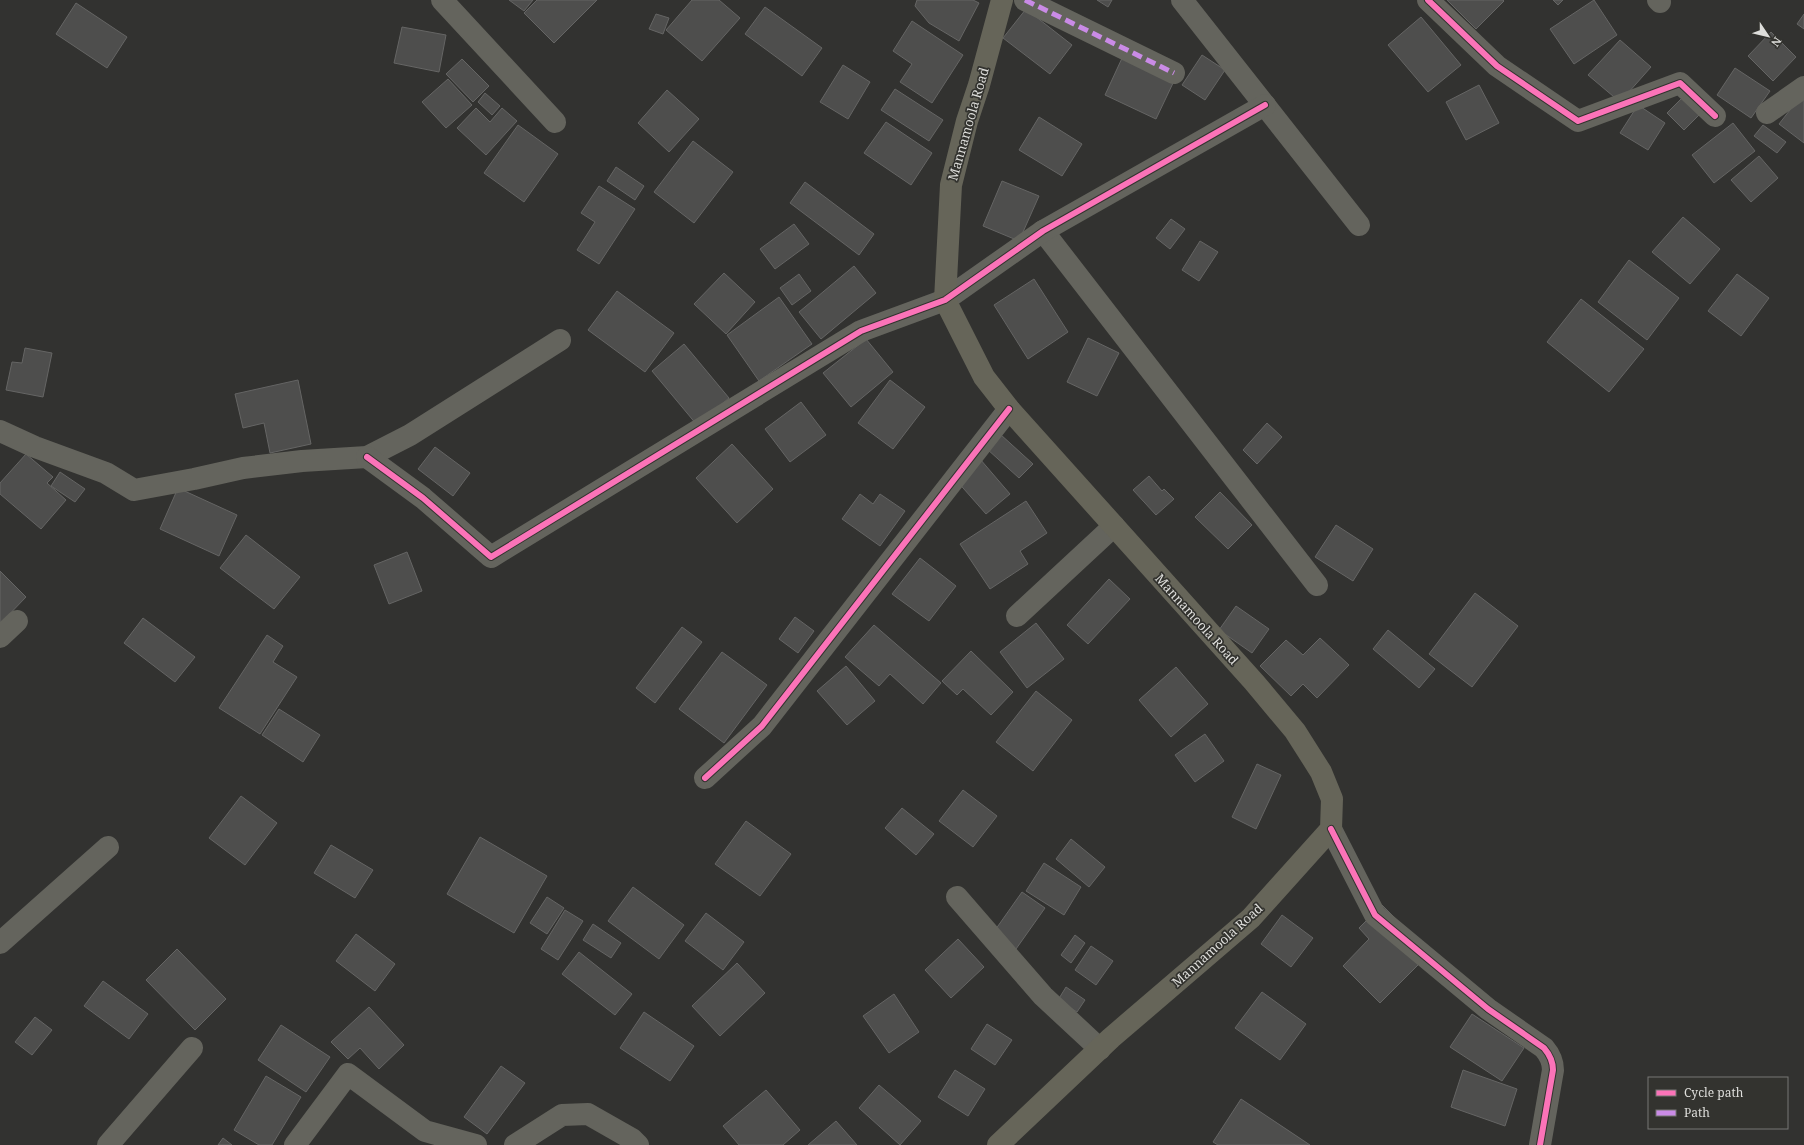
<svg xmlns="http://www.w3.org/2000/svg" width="1804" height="1145" font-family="'Noto Serif',serif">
<rect width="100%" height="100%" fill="#323230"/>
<g fill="#4e4e4d" stroke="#656564">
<path d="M509,0h24l-9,11z"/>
<path d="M537,0h60l-43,43 -30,-30z"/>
<path d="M692,0h27l21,18 -38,43 -36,-31z"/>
<path d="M917,0h56l6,3 -20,38 -30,-18 -14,-17z"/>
<path d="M1097,0h15l-4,7z"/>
<path d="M1447,0h56l1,1 -28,28z"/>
<path d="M1553,0h10l-5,5z"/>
<path d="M1594,0l23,35 -43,29 -24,-35z"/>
<path d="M76,3l51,34 -20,31 -51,-34z"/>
<path d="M765,7l57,41 -20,28 -57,-42z"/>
<path d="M1026,9l46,36 -22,29 -47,-36z"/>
<path d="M656,14l13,4 -6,16 -14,-5z"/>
<path d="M1804,14v15l-7,-5z"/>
<path d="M1421,17l40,48 -33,27 -40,-47z"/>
<path d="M912,21l51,34 -31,48 -32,-21 12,-18 -19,-13z"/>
<path d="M402,27l44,8 -7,37 -45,-9z"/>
<path d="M1771,32l25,25 -23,24 -25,-25z"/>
<path d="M1620,40l31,27 -31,35 -32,-27z"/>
<path d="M1202,55l23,15 -20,30 -23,-15z"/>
<path d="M1123,56l51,25 -18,38 -51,-24z"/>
<path d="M462,59l27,27 -16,16 -27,-28z"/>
<path d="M843,65l27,17 -22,37 -28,-17z"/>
<path d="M1735,68l35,23 -19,27 -34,-23z"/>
<path d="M448,79l24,26 -26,23 -24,-26z"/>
<path d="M1479,85l20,38 -33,17 -20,-38z"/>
<path d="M895,89l48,31 -14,21 -48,-31z"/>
<path d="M667,90l32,29 -30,33 -31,-29z"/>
<path d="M1804,92v51l-25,-19z"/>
<path d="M485,93l15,13 -8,9 -14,-13z"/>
<path d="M1684,96l17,17 -17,17 -17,-17z"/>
<path d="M1638,105l27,18 -17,27 -28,-17z"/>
<path d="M476,108l14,14 12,-14 15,13 -31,34 -29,-27z"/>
<path d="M1039,117l43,27 -20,32 -43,-26z"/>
<path d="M886,122l46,31 -21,32 -47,-32z"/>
<path d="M1733,123l22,28 -41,32 -22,-28z"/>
<path d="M518,125l40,29 -34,48 -40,-29z"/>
<path d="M1763,125l23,17 -9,11 -23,-17z"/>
<path d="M693,141l40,31 -39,51 -40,-31z"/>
<path d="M1759,156l19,22 -27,24 -20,-22z"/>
<path d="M616,167l28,19 -9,14 -28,-19z"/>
<path d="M1002,181l37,15 -20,45 -36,-15z"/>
<path d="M805,182l69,52 -15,21 -69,-52z"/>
<path d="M599,186l36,23 -36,55 -22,-14 18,-28 -14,-9z"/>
<path d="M1683,217l37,32 -30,35 -38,-32z"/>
<path d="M1171,219l14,10 -15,20 -14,-11z"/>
<path d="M794,224l15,20 -34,25 -15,-20z"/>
<path d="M1200,241l18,11 -19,29 -17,-11z"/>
<path d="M1629,260l50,38 -32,42 -49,-38z"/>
<path d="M854,266l22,27 -55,46 -22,-27z"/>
<path d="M724,273l31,29 -29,32 -32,-30z"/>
<path d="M799,274l12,17 -19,14 -12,-17z"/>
<path d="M1737,274l32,24 -28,38 -33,-25z"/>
<path d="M1034,279l34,53 -40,27 -34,-54z"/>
<path d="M617,291l57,42 -29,39 -57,-42z"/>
<path d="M779,297l33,47 -53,37 -32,-46z"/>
<path d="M1581,299l63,50 -35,43 -62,-50z"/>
<path d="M1088,338l31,15 -22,43 -30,-14z"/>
<path d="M866,339l27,33 -42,35 -28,-34z"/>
<path d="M684,344l45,54 -32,27 -45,-54z"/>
<path d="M25,348l27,5 -9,44 -37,-7 6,-28 10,1z"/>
<path d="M298,380l13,64 -41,9 -6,-30 -21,5 -8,-34z"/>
<path d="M890,380l35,27 -32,42 -35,-26z"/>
<path d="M801,402l25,33 -36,27 -25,-33z"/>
<path d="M1267,423l15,14 -25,27 -14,-14z"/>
<path d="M1000,434l33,30 -14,14 -32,-29z"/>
<path d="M732,444l41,45 -36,34 -41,-45z"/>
<path d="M435,447l35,26 -17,23 -35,-27z"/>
<path d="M26,454l27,23 -6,6 19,17 -25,29 -41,-35v-11z"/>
<path d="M980,459l30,35 -24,20 -30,-34z"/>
<path d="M60,472l25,17 -10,13 -24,-16z"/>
<path d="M1149,476l13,15 2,-2 10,10 -18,16 -23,-25z"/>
<path d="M178,488l59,27 -18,41 -59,-27z"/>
<path d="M1220,492l32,33 -24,24 -33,-32z"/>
<path d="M860,494l13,10 7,-10 25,17 -25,35 -38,-27z"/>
<path d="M1026,501l21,32 -27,18 8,13 -38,25 -30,-45z"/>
<path d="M1336,525l37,24 -20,32 -38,-24z"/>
<path d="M246,535l54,42 -26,32 -54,-41z"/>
<path d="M407,552l15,39 -33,13 -15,-39z"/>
<path d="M920,558l36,28 -27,35 -37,-27z"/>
<path d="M0,571l26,26 -26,27z"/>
<path d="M1109,579l21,20 -42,45 -21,-19z"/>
<path d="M1475,593l43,33 -46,61 -43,-33z"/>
<path d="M1236,606l33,23 -17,24 -33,-23z"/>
<path d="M795,617l19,14 -16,22 -19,-14z"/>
<path d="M143,618l52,39 -20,25 -51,-39z"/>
<path d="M1036,623l28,36 -37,29 -27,-36z"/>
<path d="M874,625l67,58 -18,21 -33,-30 -11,12 -34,-29z"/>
<path d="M682,627l20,15 -47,61 -19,-15z"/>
<path d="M1388,630l47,39 -16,19 -46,-39z"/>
<path d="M267,635l16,11 -10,16 24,15 -37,57 -41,-26z"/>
<path d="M1320,638l29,27 -32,33 -14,-14 -12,12 -31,-30 26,-26 17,15z"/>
<path d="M971,651l42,41 -22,23 -28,-26 -6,6 -15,-14z"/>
<path d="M722,652l45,33 -43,58 -45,-34z"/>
<path d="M846,666l29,35 -28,24 -30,-34z"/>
<path d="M1176,667l32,37 -37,33 -32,-37z"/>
<path d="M1036,691l36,29 -39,51 -37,-29z"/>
<path d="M279,709l41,26 -17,27 -41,-27z"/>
<path d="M1205,734l19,27 -29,21 -20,-27z"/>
<path d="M1257,764l24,11 -25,54 -24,-12z"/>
<path d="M963,790l34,26 -24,31 -34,-26z"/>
<path d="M241,796l36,27 -32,42 -36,-27z"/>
<path d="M902,808l32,26 -18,21 -31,-27z"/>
<path d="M746,821l45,33 -31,42 -45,-32z"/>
<path d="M480,837l67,39 -33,57 -67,-39z"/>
<path d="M1071,839l34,28 -16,20 -33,-28z"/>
<path d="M331,845l42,25 -18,28 -41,-25z"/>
<path d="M1044,863l37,24 -17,28 -38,-24z"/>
<path d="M633,887l51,38 -25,34 -51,-38z"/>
<path d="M1022,892l23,16 -29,41 -23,-16z"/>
<path d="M547,897l17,11 -17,26 -17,-11z"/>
<path d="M1382,905l48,48 -50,50 -37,-37 26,-27 -10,-11z"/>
<path d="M565,910l18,11 -25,39 -17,-11z"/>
<path d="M706,913l38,29 -21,28 -38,-29z"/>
<path d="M1282,915l31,23 -22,29 -30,-23z"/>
<path d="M593,924l28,19 -10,15 -28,-18z"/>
<path d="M356,934l39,30 -20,27 -39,-30z"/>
<path d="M1075,935l10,8 -14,20 -10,-8z"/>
<path d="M958,939l26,28 -33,31 -26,-28z"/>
<path d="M1091,946l22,15 -17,24 -21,-15z"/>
<path d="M177,949l49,50 -31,31 -49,-50z"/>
<path d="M579,952l53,42 -17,21 -53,-41z"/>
<path d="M737,963l28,30 -45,43 -28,-30z"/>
<path d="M103,981l45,33 -19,25 -45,-33z"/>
<path d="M1066,987l19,13 -8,12 -19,-12z"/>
<path d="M1262,992l44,32 -26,36 -45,-32z"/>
<path d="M894,994l25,38 -30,21 -26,-37z"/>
<path d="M369,1007l35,38 -25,24 -19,-21 -12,11 -17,-17z"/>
<path d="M644,1012l50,34 -24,35 -50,-33z"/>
<path d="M1472,1014l52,34 -22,33 -52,-34z"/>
<path d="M35,1017l17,13 -20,25 -17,-13z"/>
<path d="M987,1024l25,16 -17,25 -24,-16z"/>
<path d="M281,1025l49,32 -24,35 -48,-32z"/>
<path d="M501,1066l24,17 -38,51 -23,-17z"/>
<path d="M955,1070l30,19 -17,27 -30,-19z"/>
<path d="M1463,1070l54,19 -12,37 -54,-19z"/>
<path d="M266,1076l35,21 -29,48h-13l-25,-15z"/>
<path d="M879,1085l42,36 -21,24 -41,-37z"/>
<path d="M766,1090l34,40 -17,15h-44l-16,-19z"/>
<path d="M1241,1099l69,46h-92l-5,-3z"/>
<path d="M836,1121l21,24h-49z"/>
<path d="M223,1138l9,7h-14z"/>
</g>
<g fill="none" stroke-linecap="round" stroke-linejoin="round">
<g stroke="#64645d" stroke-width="22">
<path d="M442,0l113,122"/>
<path d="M1025,0l149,73"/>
<path d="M1182,0l177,225"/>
<path d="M1428,0l69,66 81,55 102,-38 35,33"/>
<path d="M1658,0l2,2"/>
<path d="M1767,113l37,-26"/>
<path d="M1043,231l274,354"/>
<path d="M0,431l35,16 71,26 28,17 60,-11 49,-11 59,-7 65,-4 43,-22 150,-95"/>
<path d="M367,457l56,41 68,59 370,-226 84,-31 98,-69 222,-126"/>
<path d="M1017,616l97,-90"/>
<path d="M0,637l17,-16"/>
<path d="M705,778l57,-52 247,-317"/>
<path d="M1331,829l44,86 113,94 56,39c6,7 9,13 9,22l-13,75"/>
<path d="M957,897l86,99 57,53"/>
<path d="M0,943l108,-96"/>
<path d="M108,1145l84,-97"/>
<path d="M295,1145l53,-71 77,57 51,14"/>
<path d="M515,1145l47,-30 26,-1 44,25 6,6"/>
</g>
<path stroke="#666559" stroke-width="22" d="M998,1145l113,-107 140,-120 80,-89 1,-30 -11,-27 -26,-41 -41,-49 -245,-273 -25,-32 -39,-77 6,-115 16,-64 12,-36 23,-85"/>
<path stroke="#ca8be6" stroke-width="5" stroke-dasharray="10 5" stroke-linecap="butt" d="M1025,0l149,73"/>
<g stroke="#33332f" stroke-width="8">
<g id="cycleway">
<path d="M1428,0l69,66 81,55 102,-38 35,33"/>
<path d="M367,457l56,41 68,59 370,-226 84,-31 98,-69 222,-126"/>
<path d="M705,778l57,-52 247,-317"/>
<path d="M1331,829l44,86 113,94 56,39c6,7 9,13 9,22l-13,75"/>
</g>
</g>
<use href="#cycleway" stroke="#fb73b8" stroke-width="6"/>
</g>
<g text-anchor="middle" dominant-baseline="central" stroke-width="3.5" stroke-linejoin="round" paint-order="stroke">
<g font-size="13" fill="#dededb" stroke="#33332f">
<text transform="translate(968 124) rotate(-74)">Mannamoola Road</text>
<text transform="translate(1197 619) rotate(48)">Mannamoola Road</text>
<text transform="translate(1217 945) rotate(-42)">Mannamoola Road</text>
</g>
</g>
<rect x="1648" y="1077" width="140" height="52" fill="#33332f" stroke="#777774"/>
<rect x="1656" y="1090" width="20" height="6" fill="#fb73b8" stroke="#777774"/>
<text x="1684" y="1097" font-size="12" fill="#dededb">Cycle path</text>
<rect x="1656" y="1110" width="20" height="6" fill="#ca8be6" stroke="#777774"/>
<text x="1684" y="1117" font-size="12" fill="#dededb">Path</text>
<g transform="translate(1768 36) rotate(125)" stroke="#33332f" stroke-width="3" paint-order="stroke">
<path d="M0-3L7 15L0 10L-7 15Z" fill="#dededb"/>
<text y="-6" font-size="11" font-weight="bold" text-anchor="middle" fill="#dededb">N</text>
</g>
</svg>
